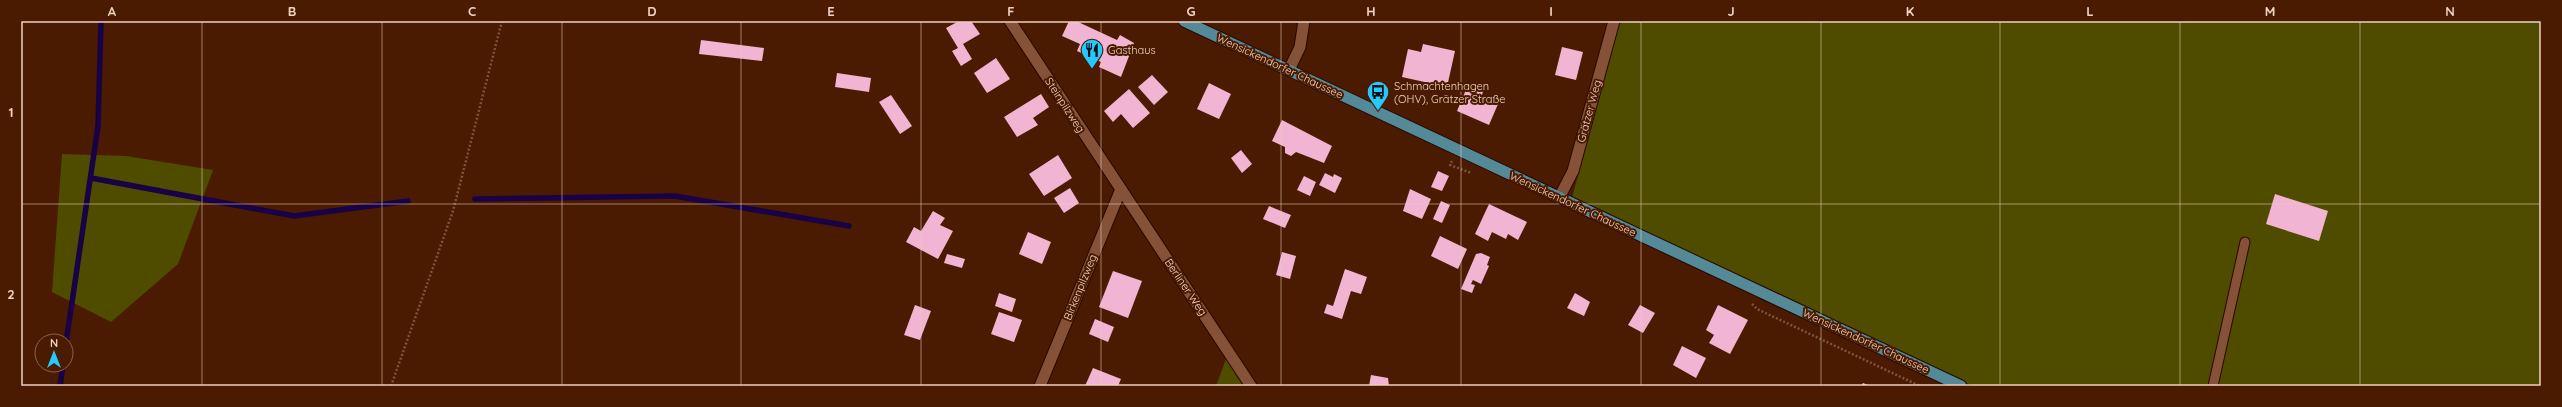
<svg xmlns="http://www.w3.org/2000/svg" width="2562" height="407" font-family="Quicksand,sans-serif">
<rect width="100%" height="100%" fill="#4a1b00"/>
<g fill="#4f4c00">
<path d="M1619,21h922v365h-568l-401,-188z"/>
<path d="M62,154l64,2 87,14 -35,94 -67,58 -59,-30z"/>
<path d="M1226,359l17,27h-27z"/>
</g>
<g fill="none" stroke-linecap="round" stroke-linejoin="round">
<g stroke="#180245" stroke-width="5.5">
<path d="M91,178l203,38 114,-15"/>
<path d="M475,199l200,-3 174,30"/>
<path d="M66,343l32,-217 3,-105"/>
<path d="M60,386l3,-21"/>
</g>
</g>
<g fill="#f1b4d3">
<path d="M959,21h12l9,13 -17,10 9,15 -11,7 -9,-15 6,-3 -12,-20z"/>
<path d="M1069,21h7l41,19 3,-5 14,8 -13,34 -22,-10 2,-5 -24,-11 3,-7 -18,-8z"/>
<path d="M701,40l63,8 -2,13 -63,-7z"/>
<path d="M1423,44l32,7 -8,36 -45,-10 6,-28 13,3z"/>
<path d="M1562,47l21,5 -7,28 -21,-5z"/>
<path d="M996,58l14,21 -23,14 -13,-20z"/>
<path d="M837,73l34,5 -2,14 -34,-5z"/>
<path d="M1152,75l16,17 -14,13 -16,-18z"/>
<path d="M1209,83l22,11 -12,25 -22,-10z"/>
<path d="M1468,85l15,7 -2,5 17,7 -9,21 -32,-14z"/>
<path d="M1129,89l21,24 -17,15 -12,-14 -8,8 -9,-11z"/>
<path d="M1041,94l8,13 -16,11 5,7 -21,12 -13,-20z"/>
<path d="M891,95l21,31 -12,8 -21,-32z"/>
<path d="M1282,120l50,26 -8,17 -28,-11 -5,4 -6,-3v-6l-13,-6z"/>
<path d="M1241,150l11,14 -10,9 -11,-15z"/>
<path d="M1058,155l14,23 -28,18 -15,-22z"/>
<path d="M1438,171l11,5 -7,15 -11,-4z"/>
<path d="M1325,173l8,4 1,-3 8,4 -7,15 -16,-8z"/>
<path d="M1304,176l12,6 -6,14 -13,-6z"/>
<path d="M1070,188l9,15 -15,10 -10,-15z"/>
<path d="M1410,189l21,10 -9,20 -19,-8z"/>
<path d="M2275,194l53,17 -9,30 -53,-17z"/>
<path d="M1441,201l9,4 -8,18 -9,-4z"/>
<path d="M1489,204l38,18 -9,18 -10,-6 -2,5 -14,-7 -4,9 -13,-7z"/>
<path d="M1269,206l22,9 -6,13 -22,-9z"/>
<path d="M933,211l12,7 -5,7 13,6 -15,28 -32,-17 8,-15 7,4z"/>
<path d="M1028,232l23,10 -9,22 -23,-10z"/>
<path d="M1440,236l27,13 -9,20 -27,-13z"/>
<path d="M1282,252l14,4 -6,23 -14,-4z"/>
<path d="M1481,253l9,4 -3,8 2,1 -8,18 -8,-4 -2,4 4,1 -3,8 -11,-4 15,-35z"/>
<path d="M947,254l18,5 -3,9 -18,-5z"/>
<path d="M1345,269l22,8 -6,17 -10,-3 -9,28 -18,-6 3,-9 6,2z"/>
<path d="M1113,271l29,10 -14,37 -29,-11z"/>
<path d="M999,293l17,6 -4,13 -17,-6z"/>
<path d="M1575,293l15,9 -6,14 -17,-8z"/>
<path d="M915,305l16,6 -11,29 -16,-5z"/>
<path d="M1640,305l15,8 -12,20 -15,-8z"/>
<path d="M1718,305l30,15 -18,34 -21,-11 5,-8 -8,-5z"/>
<path d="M999,312l23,8 -8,22 -23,-8z"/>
<path d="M1095,319l19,8 -6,15 -19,-8z"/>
<path d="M1682,346l24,12 -10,20 -23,-13z"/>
<path d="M1093,368l28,11 -3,7h-33z"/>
<path d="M1371,375l17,3 1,8h-20z"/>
<path d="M1863,383l7,3h-9z"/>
</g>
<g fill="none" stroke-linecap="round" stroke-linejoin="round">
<g stroke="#290700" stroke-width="11">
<path id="service" d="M2213,386l32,-144"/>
</g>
<g stroke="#290700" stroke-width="13">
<g id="minor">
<path d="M1010,21l241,365"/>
<path d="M1289,70l11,-23 4,-26"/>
<path d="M1559,198l14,-27 41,-150"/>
<path d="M1040,386l81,-197"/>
</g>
</g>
<g stroke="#290700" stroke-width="13">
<path id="primary" d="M1184,21l777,365"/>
</g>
<g stroke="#7d533b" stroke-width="2.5" stroke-dasharray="2 2" stroke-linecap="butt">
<path d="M1452,161l-2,4 21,8"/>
<path d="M1752,304l5,5 163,77"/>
<path d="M391,386l62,-175 49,-190"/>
</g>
<use href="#service" stroke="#865237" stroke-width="9"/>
<use href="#minor" stroke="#865237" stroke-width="11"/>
<use href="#primary" stroke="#548998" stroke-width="11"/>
</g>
<path fill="none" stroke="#efd0c1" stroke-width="1" stroke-opacity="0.55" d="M202,21v365M382,21v365M562,21v365M741,21v365M921,21v365M1101,21v365M1281,21v365M1461,21v365M1641,21v365M1821,21v365M2000,21v365M2180,21v365M2360,21v365M21,204h2520"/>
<defs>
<g id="restaurant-pin" transform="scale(1.15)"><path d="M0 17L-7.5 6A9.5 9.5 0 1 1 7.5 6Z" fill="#26c9fe" stroke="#4a1b00"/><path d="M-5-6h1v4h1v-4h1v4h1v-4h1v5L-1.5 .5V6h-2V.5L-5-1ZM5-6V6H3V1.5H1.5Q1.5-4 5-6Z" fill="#111"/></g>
<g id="bus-pin" transform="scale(1.15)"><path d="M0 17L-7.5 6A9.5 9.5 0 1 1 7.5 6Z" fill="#26c9fe" stroke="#4a1b00"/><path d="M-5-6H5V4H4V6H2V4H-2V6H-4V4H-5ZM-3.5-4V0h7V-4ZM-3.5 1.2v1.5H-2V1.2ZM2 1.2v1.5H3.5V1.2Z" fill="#111"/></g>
</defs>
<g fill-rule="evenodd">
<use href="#restaurant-pin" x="1092" y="50"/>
<use href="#bus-pin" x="1378" y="92"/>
</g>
<g text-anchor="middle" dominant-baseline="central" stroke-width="4" stroke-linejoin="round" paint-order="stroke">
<g font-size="11" fill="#efd0c1" stroke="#4a1b00" text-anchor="start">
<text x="1108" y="50">Gasthaus</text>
<text x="1394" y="86">Schmachtenhagen<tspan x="1394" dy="13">(OHV), Grätzer Straße</tspan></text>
</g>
<g font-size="11" fill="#efd0c1" stroke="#4a1b00">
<text transform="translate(1280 66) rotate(25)">Wensickendorfer Chaussee</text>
<text transform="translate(1065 105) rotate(57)">Steinpilzweg</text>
<text transform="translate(1589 111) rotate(-75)">Grätzer Weg</text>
<text transform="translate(1573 204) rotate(25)">Wensickendorfer Chaussee</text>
<text transform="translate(1080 287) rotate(-68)">Birkenpilzweg</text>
<text transform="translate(1186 287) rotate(56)">Berliner Weg</text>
<text transform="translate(1866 341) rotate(25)">Wensickendorfer Chaussee</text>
</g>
</g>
<rect width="2562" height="407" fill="none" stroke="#4a1b00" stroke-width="44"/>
<g transform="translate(54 353)"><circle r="19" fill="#4a1b00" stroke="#8c634d"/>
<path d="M0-3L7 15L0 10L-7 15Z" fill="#26c9fe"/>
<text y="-6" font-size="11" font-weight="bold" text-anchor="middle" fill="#efd0c1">N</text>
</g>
<rect x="22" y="22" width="2518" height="363" fill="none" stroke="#efd0c1" stroke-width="1.5"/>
<g font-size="13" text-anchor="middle" font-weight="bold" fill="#efd0c1">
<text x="112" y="16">A</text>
<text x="292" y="16">B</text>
<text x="472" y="16">C</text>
<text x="652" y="16">D</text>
<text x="831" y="16">E</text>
<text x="1011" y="16">F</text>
<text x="1191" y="16">G</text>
<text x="1371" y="16">H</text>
<text x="1551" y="16">I</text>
<text x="1731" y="16">J</text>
<text x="1910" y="16">K</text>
<text x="2090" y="16">L</text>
<text x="2270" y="16">M</text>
<text x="2450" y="16">N</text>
<text x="11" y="117">1</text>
<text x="11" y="299">2</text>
</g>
</svg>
